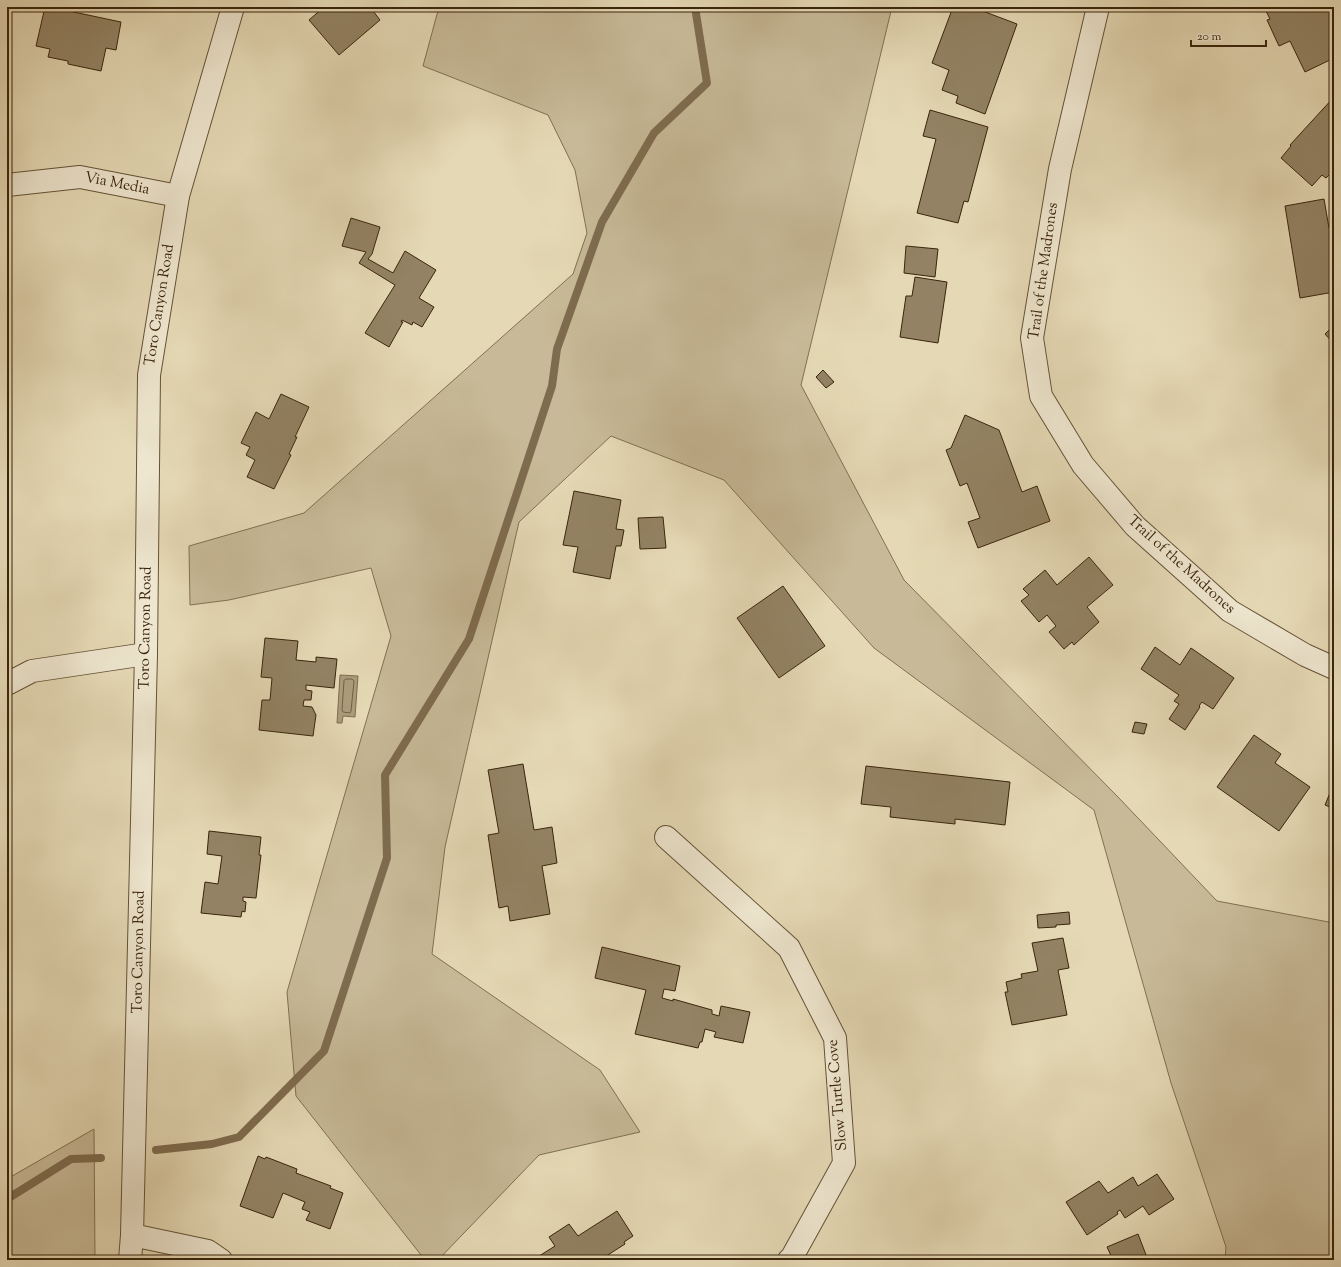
<svg xmlns="http://www.w3.org/2000/svg" width="1341" height="1267" font-family="'Sorts Mill Goudy',serif">
<rect width="100%" height="100%" fill="#e5d9b5"/>
<filter id="stains"><feTurbulence type="fractalNoise" baseFrequency=".005" numOctaves="4"/><feColorMatrix values="0 0 0 0 .2 0 0 0 0 .09 0 0 0 0 .02 0 0 0 .5 -.17"/></filter>
<radialGradient id="worn" r=".72"><stop offset=".6" stop-color="#630" stop-opacity="0"/><stop offset="1" stop-color="#630" stop-opacity=".3"/></radialGradient>
<g fill="#c8ba98" stroke="#817052">
<path d="M439,7h453l-91,378 103,195 214,217 99,104 117,22v337h-109l1,-13 -55,-164 -77,-273 -220,-162 -150,-168 -113,-44 -92,86 -74,325 -13,107 168,116 40,62 -101,23 -101,105h-13l-129,-164 -9,-104 104,-356 -20,-68 -142,32 -39,5 -1,-59 115,-33 269,-239 14,-41 -12,-63 -27,-55 -125,-49z"/>
<path d="M94,1129l1,131h-88v-81z"/>
</g>
<path fill="#ab9c7c" stroke="#7e6c4f" d="M340,675l18,1 -3,41 -12,-1 -1,7h-5z"/>
<g fill="none" stroke-linecap="round" stroke-linejoin="round">
<path stroke="#726044" stroke-width="1" d="M346,679h6l2,2 -3,30 -1,2 -7,-1 -1,-2 2,-29z"/>
<g stroke="#7e6c4f" stroke-width="8">
<path d="M156,1150l56,-6 27,-7 85,-86 63,-193 -2,-83 84,-136 83,-253 5,-37 45,-127 52,-89 53,-50 -12,-76"/>
<path d="M7,1199l64,-40 30,-1"/>
</g>
</g>
<g fill="#938364" stroke="#3a250c">
<path d="M45,7h5l71,15 -5,28 -10,-2 -5,23 -33,-7v-3l-20,-4 2,-8 -14,-3z"/>
<path d="M324,7h46l10,13 -41,35 -30,-35z"/>
<path d="M953,7h29l-2,3 37,14 -32,90 -29,-11 2,-7 -16,-6 7,-20 -17,-7z"/>
<path d="M1264,7h70v51l-29,14 -15,-31 -11,5 -12,-26 3,-1z"/>
<path d="M1334,97v73l-8,8 -4,-3 -10,11 -31,-28 10,-12 -1,-1z"/>
<path d="M930,110l58,17 -20,75 -4,-1 -6,22 -41,-10 19,-74 -13,-3z"/>
<path d="M1324,199l5,29 2,-1 2,11 -2,1 3,19v34l-34,6 -15,-92z"/>
<path d="M351,218l29,9 -8,27 -4,5 25,14 12,-22 31,19 -17,28 15,9 -12,20 -9,-5 -1,3 -10,-5 -1,2h2l-14,25 -24,-14 30,-48 -36,-22 7,-11 -24,-6z"/>
<path d="M906,246l32,3 -3,28 -31,-4z"/>
<path d="M915,277l32,5 -9,61 -38,-6 6,-41h6z"/>
<path d="M1334,325v19l-9,-10z"/>
<path d="M823,370l11,12 -8,6 -10,-11z"/>
<path d="M281,394l28,13 -14,30h2l-8,17 2,1 -17,34 -27,-12 8,-17 -9,-5 4,-8 -9,-4 15,-31 13,7z"/>
<path d="M965,415l34,15 23,62 15,-6 13,35 -72,27 -10,-26 12,-4 -13,-35 -7,3 -14,-36 5,-2z"/>
<path d="M574,491l47,9 -5,29 8,1 -3,16h-5l-6,33 -37,-7 5,-25 -15,-2z"/>
<path d="M663,517l3,31 -26,1 -2,-31z"/>
<path d="M1089,557l24,28 -26,22 12,15 -25,23 -2,-3 -8,7 -15,-17 7,-6 -9,-11 -8,7 -18,-21 8,-6 -6,-6 22,-19 12,15z"/>
<path d="M783,586l42,60 -46,32 -42,-60z"/>
<path d="M265,638l33,3 -2,19 20,2v-5l21,2 -3,29 -28,-3v5l6,1 -1,9h-7l-1,6 9,1 4,8 -3,21 -54,-6 3,-30h8l2,-22 -11,-1z"/>
<path d="M1155,647l25,18 11,-17 43,30 -21,31 -11,-7 -3,4 1,1 -15,23 -16,-11 10,-15 -5,-3 5,-6 -38,-26z"/>
<path d="M1135,722l12,2 -3,10 -12,-2z"/>
<path d="M1254,735l27,19 -6,9 35,24 -31,44 -62,-44z"/>
<path d="M523,764l11,66 18,-3 5,36 -15,3 8,48 -40,7 -2,-15 -9,2 -11,-73 11,-2 -11,-63z"/>
<path d="M866,766l144,16 -5,43 -50,-6v5l-65,-7 1,-10 -30,-3z"/>
<path d="M1334,783v26l-9,-4z"/>
<path d="M209,831l52,6 -2,18h2l-5,43 -13,-1v4l3,1 -1,10 -3,-1 -1,6 -40,-4 4,-31 13,2 4,-28 -15,-2z"/>
<path d="M1069,912l1,12 -14,1v2l-18,1 -1,-13z"/>
<path d="M1063,938l6,30 -11,2 9,45 -55,10 -7,-33h3l-2,-10 16,-4 -1,-4 17,-3 -6,-28z"/>
<path d="M602,947l78,19 -5,25 -11,-2 -2,9 11,3v-2l39,11v4l7,2 2,-10 29,6 -7,31 -29,-6 2,-5 -11,-3 -3,13h-2l-2,6 -63,-14 11,-44 -51,-12z"/>
<path d="M258,1156l7,3 1,-2 31,12 -1,4 35,13 -1,2 13,5 -13,36 -24,-9 4,-8 -8,-3 3,-7 -22,-9 -10,25 -33,-12z"/>
<path d="M1157,1174l17,25 -25,16 -6,-9 -18,12 -5,-8 -3,2 1,2 -31,21 -21,-33 33,-21 9,12 25,-16 5,9z"/>
<path d="M617,1211l16,25 -9,6 1,2 -25,16h-62l-2,-2 19,-12 -6,-9 20,-13 9,12z"/>
<path d="M1138,1234l10,26h-35l-6,-13z"/>
</g>
<g fill="none" stroke-linecap="round" stroke-linejoin="round">
<g stroke="#655236" stroke-width="24">
<g id="minor">
<path d="M1098,7l-38,162 -28,169 9,58 42,69 52,61 95,85 75,44 29,13"/>
<path d="M7,185l73,-8 98,19"/>
<path d="M7,684l25,-13 114,-17"/>
<path d="M666,837l123,111 46,90 9,125 -52,94 -3,3"/>
<path d="M132,1235l76,16 13,9"/>
<path d="M130,1260l2,-25 14,-581 3,-279 29,-179 55,-189"/>
</g>
</g>
<use href="#minor" stroke="#eee6cf" stroke-width="22"/>
</g>
<g text-anchor="middle" dominant-baseline="central" stroke-width="3.5" stroke-linejoin="round" paint-order="stroke">
<g font-size="15" fill="#3a250c" stroke="#eee6cf">
<text transform="translate(117 184) rotate(11)">Via Media</text>
<text transform="translate(1044 271) rotate(-82)">Trail of the Madrones</text>
<text transform="translate(160 305) rotate(-81)">Toro Canyon Road</text>
<text transform="translate(1181 565) rotate(42)">Trail of the Madrones</text>
<text transform="translate(146 628) rotate(-89)">Toro Canyon Road</text>
<text transform="translate(139 952) rotate(-89)">Toro Canyon Road</text>
<text transform="translate(838 1095) rotate(-95)">Slow Turtle Cove</text>
</g>
</g>
<rect width="1341" height="1267" fill="none" stroke="#e5d9b5" stroke-width="24"/>
<rect x="8" y="8" width="1325" height="1251" fill="none" stroke="#3a250c" stroke-width="2"/>
<rect x="12" y="12" width="1317" height="1243" fill="none" stroke="#3a250c"/>
<path d="M1191 40v6h75v-6" fill="none" stroke="#3a250c" stroke-width="2"/>
<text x="1197" y="40" font-size="12" fill="#3a250c" stroke="#eee6cf" stroke-width="3" paint-order="stroke">20 m</text>
<rect width="100%" height="100%" filter="url(#stains)"/>
<rect width="100%" height="100%" fill="url(#worn)"/>
</svg>
